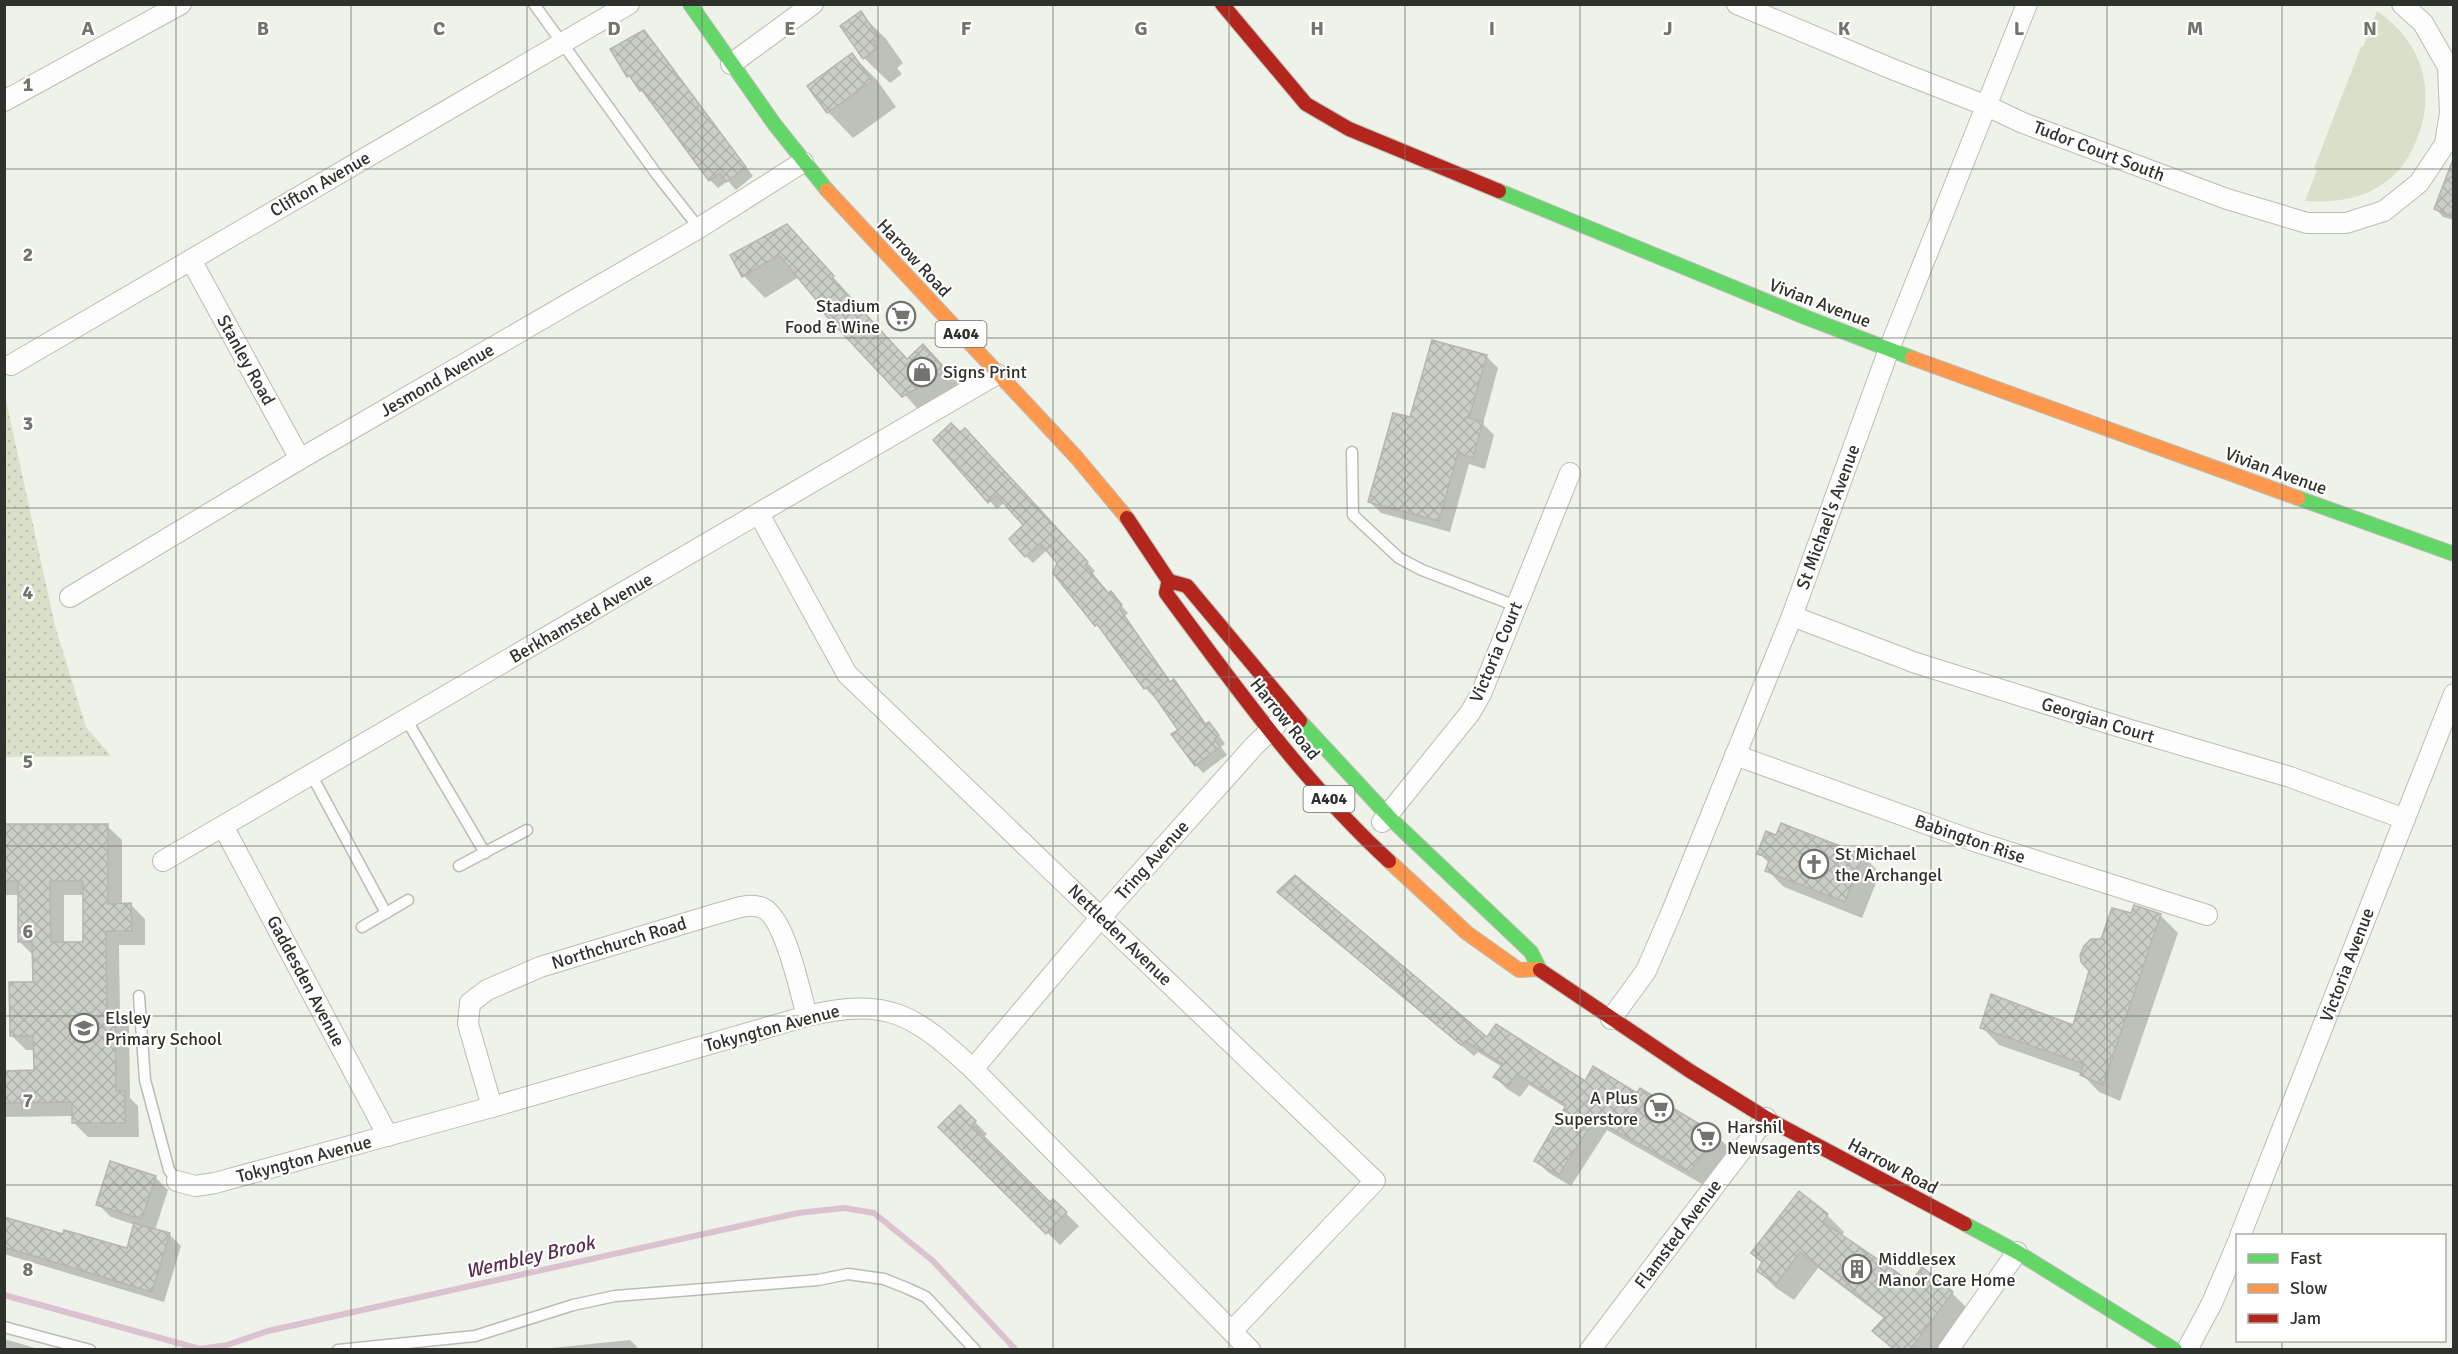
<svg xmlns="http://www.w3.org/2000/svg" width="2458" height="1354" font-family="Signika,sans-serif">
<defs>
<pattern id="park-dots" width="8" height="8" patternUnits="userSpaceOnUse" patternTransform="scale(1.5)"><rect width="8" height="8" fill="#d8e0ca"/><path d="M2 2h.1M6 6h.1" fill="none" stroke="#bac1ae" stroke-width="1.8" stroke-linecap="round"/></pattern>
<pattern id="building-cross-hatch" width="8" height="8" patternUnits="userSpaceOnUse" patternTransform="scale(1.5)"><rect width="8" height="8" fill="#cbcec7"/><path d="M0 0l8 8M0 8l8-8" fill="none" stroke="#afb1ab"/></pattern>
</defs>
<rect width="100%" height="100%" fill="#eef2e8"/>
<path fill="#d8e0ca" d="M2377,11c47,32 62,85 36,137 -6,12 -14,24 -25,32 -23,19 -54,23 -83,21l12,-31 -3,-2 47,-121h2z"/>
<path fill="url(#park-dots)" d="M4,391l51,235 31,101 25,29 -106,1z"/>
<g fill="#0003" fill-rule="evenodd">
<path d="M860,13l26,26 17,24 -6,5 5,6 -12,9 -26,-25z"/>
<path d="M644,31l109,145 -17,14 -8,-9 -10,7 -8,-8 -61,-82 -20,-22 -17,-27z"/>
<path d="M852,55l25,25 19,27 -43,31 -25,-26z"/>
<path d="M2454,189v31l-11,-3 -7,-8z"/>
<path d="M787,226l121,134 15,-14 40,42 -38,29 -126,-140 -34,21 -21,-22 -12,-21z"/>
<path d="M1486,356l12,12 -15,56 11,11 -9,34 -16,-5 -19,68 -69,-19 -12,-12 42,-82z"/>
<path d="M960,434l13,3 122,134 -3,3 36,39 -3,3 46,67 3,-2 8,8 25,36 9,6 9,13 -4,3 6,8 -24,18 -7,-8 -16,-35 -25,-35 -2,1 -8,-8 -41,-56 -8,-7 -37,-62 -12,-13 -14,13 -7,-7v-30l-21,-24 -8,7 -62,-69z"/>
<path d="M4,825l103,1 15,14v65h9l14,14v26h-26l1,72 9,9 1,72 8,8 1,31h-51l-14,-14v-7l-70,1v-45h31v-22h-9l-14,-14 22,-53v-27l-14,-14 -1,-47h-15zM64,895h20l1,48h-21z"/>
<path d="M1782,825l81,31 17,17 -18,45 -78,-31 -17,-17 3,-6 -11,-11 18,-16z"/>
<path d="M1291,904l197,136 98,43 51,12 81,42 12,12 -28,35 -95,-54 -36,56 -22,-13 -13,-12 30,-53 -37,-23 -9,12 -13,-8 -12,-12 7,-10 -24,-15 -4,4z"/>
<path d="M2135,907l26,9 17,17 -58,168 -21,-9 -17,-18 -83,-29 -17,-18h92l16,-56 12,-31 30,-25z"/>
<path d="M960,1107l27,27 -4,4 67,66 3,-3 26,25 -19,19 -120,-118z"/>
<path d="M155,1177l13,13 -13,40 14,4 12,12 -17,56 -160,-48v-36l60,18 64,14 7,-25 -24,-8 -13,-13z"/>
<path d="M1827,1215l17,17 -3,5 70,47 41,9 17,17 -29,40h-47l-18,-19 10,-12 -67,-51 -24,32 -18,-12 -17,-17 4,-8 -10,-10z"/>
<path d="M4,1339l38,11h-38z"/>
<path d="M630,1340l10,10h-108z"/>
</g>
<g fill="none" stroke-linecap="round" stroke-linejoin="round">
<path stroke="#dbc2d1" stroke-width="6" d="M4,1295l196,54 27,-4 41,-14 530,-118 46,-5 30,5 59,48 83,89"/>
</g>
<g fill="url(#building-cross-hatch)" stroke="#b4b6af" stroke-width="1.5" fill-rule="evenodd">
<path d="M861,11l18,27 -6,4 5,6 -15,11 -23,-33z"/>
<path d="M644,30l102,137 -20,15 -6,-9 -11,8 -67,-91 -2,1 -11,-16 -2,2 -17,-28z"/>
<path d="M852,53l20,28 -45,32 -20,-27z"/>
<path d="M2452,162h2v55l-20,-8z"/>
<path d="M787,224l47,52 -2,2 75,81 16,-15 19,21 -1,9 -39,23 -86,-92 2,-3 -39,-47 -37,22 -12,-22z"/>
<path d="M1432,340l55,15 -18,63 14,4 -10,36 -15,-5 -19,68 -71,-19 25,-89 17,4z"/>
<path d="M951,423l9,9 5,-4 123,134 -3,3 23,28 3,-2 11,14 -3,3 51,74 4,-3 31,45 4,-2 10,13 -5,4 6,8 -25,19 -24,-32 7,-4 -30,-43 -4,2 -47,-65 -2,2 -42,-53 4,-10 -17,-20 -15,14 -16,-18 14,-14 -27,-30 -8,8 -55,-63z"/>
<path d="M1781,823l82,32 -18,47 -80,-31 5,-13 -13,-4 9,-23 10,4z"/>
<path d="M4,824h104v80l23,-1 1,28h-26l1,79h8l1,81h9v32h-53v-21l-68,1v-32l30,-1 -1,-34h-23l-1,-54h24l-1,-40h-14v-61h-14zM50,881h33v61h-32z"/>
<path d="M1295,875l192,162 9,-13 89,57 8,-15 44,27 3,-5 79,48 -30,36 -94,-53 -36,56 -25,-14 32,-56 -49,-31 -9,12 -15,-9 10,-13 -38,-23 -4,4 -184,-153z"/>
<path d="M2134,905l27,9 -58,171 -23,-10 4,-11 -104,-36 11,-34 82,31 16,-54 -8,-9 -1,-7 4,-9 7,-7h10l11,-31 19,5z"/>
<path d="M960,1105l16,16 -4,4 78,77 3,-3 14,13 -21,22 -108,-107z"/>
<path d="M110,1161l46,15 -14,43 -46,-14z"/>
<path d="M1799,1191l29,23 -5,8 88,60 11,-15 31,25 -43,58h-15l-23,-19 13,-14 -85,-65 -24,32 -19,-13 5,-9 -11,-9z"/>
<path d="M4,1217l59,17 1,-4 63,18 7,-25 36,10 -18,59 -148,-45z"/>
</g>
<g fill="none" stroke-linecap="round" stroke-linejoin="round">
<g stroke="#babdb6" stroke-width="13">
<g id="lane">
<path d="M534,4l124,172 41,52"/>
<path d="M1352,452l1,63 46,43 23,12 94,36"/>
<path d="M406,719l79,134"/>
<path d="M311,774l75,139"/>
<path d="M459,866l68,-36"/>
<path d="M362,927l46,-27"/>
<path d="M139,996l6,84 24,90 8,11"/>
<path d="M4,1327l86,23"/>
<path d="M338,1350l137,-14 98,-31 42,-9 203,-16 30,-6 36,5 25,10 17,8 49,53"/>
</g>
</g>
<g stroke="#babdb6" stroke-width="22">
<g id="street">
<path d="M1737,4l155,65 95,37 36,17 204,76 80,24h39l38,-12 35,-28 26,-39 5,-31 -2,-46 -25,-44 -21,-19"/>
<path d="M731,64l82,-60"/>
<path d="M4,101l177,-97"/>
<path d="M191,260l109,199"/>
<path d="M11,365l618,-361"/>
<path d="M759,514l88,160 528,507 -143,150"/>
<path d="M70,597l230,-138 399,-231 104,-66"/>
<path d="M1792,616l124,47 201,63 173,51 115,42"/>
<path d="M1735,755l239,86 233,74"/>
<path d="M1382,822l88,-109 11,-19 89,-221"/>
<path d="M223,826l165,310"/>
<path d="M163,861l834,-487"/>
<path d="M1611,1019l35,-48 26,-60 120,-295 97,-267 138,-345"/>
<path d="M973,1069l128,-152 154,-172 21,-20"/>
<path d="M492,1107l-24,-83 2,-21 17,-13 53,-23 179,-54c13,-3 27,-10 41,-6 25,6 40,86 47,109"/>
<path d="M177,1181l18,5 20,-3 277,-76 315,-91c82,-19 106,-2 166,53l277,281"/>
<path d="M2240,1236l214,-542"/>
<path d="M1590,1350l176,-232"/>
<path d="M1948,1350l69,-98"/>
<path d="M2187,1350l25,-47 26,-61"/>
</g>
</g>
<g stroke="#babdb6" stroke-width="16">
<g id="fast">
<path d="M690,4l85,121 52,65"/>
<path d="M1499,191l306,126 107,41"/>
<path d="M2298,498l156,56"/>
<path d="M1300,721l92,99 139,132 9,18"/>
<path d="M1965,1224l52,28 158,98"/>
</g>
</g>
<g stroke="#babdb6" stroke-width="16">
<g id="slow">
<path d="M827,190l250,268 50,60"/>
<path d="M1912,358l386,140"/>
<path d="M1389,861l78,72 52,37 19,-1"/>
</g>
</g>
<g stroke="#babdb6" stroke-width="16">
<g id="jam">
<path d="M1222,4l84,100 43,25 150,62"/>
<path d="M1127,518l42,63 18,5 113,135"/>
<path d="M1168,584l-2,9c69,93 137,189 223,268"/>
<path d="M1540,970l150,101 76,47 199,106"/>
</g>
</g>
<use href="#lane" stroke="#fcfdfc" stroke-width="10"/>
<use href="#street" stroke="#fcfdfc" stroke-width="20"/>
<use href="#fast" stroke="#63d668" stroke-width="14"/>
<use href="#slow" stroke="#ff974d" stroke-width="14"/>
<use href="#jam" stroke="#b3261e" stroke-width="14"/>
</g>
<path fill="none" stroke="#72756e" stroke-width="1.5" stroke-opacity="0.55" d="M176,4v1346M351,4v1346M527,4v1346M702,4v1346M878,4v1346M1053,4v1346M1229,4v1346M1405,4v1346M1580,4v1346M1756,4v1346M1931,4v1346M2107,4v1346M2282,4v1232M4,169h2450M4,338h2450M4,508h2450M4,677h2450M4,846h2450M4,1016h2450M4,1185h2450M2282,1340v10"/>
<defs>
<g id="supermarket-ring" transform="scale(1.5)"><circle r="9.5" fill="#fff" stroke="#72756e" stroke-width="1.5"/><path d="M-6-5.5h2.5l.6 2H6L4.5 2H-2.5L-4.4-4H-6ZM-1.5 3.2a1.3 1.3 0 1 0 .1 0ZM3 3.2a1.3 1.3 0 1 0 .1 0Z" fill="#72756e"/></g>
<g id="shop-ring" transform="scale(1.5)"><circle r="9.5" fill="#fff" stroke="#72756e" stroke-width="1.5"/><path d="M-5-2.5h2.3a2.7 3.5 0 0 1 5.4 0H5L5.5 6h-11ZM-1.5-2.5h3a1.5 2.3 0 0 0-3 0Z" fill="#72756e"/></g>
<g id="church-ring" transform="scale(1.5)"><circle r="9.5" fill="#fff" stroke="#72756e" stroke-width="1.5"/><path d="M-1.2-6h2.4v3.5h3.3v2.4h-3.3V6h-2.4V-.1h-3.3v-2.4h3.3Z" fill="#72756e"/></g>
<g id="school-ring" transform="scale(1.5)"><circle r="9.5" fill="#fff" stroke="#72756e" stroke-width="1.5"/><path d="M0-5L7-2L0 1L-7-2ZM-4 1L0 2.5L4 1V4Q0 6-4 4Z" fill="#72756e"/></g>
<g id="building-ring" transform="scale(1.5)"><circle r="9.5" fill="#fff" stroke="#72756e" stroke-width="1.5"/><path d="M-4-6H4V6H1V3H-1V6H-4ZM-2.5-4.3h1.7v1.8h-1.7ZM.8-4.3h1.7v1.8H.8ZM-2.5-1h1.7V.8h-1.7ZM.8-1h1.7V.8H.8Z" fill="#72756e"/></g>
</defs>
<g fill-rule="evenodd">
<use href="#supermarket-ring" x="901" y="316"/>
<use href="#shop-ring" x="922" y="372"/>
<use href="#church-ring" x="1814" y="864"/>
<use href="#school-ring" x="84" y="1028"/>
<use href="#supermarket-ring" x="1659" y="1108"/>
<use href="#supermarket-ring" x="1706" y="1137"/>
<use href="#building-ring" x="1857" y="1269"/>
</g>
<g text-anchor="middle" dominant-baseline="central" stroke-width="4.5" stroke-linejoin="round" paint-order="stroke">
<g fill="#fff" stroke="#6d706b" stroke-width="1.5">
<rect x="935.5" y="321" width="51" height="26" rx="4.5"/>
<rect x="1303.5" y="786" width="51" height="26" rx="4.5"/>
</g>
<g font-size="16" font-weight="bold" fill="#2f322c">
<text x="961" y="334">A404</text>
<text x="1329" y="799">A404</text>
</g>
<g font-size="18" fill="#2f322c" stroke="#fff">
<text transform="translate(2099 151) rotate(21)">Tudor Court South</text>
<text transform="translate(320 184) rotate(-30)">Clifton Avenue</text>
<text transform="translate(914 258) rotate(47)">Harrow Road</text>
<text transform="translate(1820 303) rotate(21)">Vivian Avenue</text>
<text transform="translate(246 360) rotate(61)">Stanley Road</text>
<text transform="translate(437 380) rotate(-30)">Jesmond Avenue</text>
<text transform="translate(2276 471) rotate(20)">Vivian Avenue</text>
<text transform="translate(1828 517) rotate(-70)">St Michael's Avenue</text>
<text transform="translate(581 618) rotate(-30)">Berkhamsted Avenue</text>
<text transform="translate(1496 652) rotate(-67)">Victoria Court</text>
<text transform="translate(1285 719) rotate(51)">Harrow Road</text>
<text transform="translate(2098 720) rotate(17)">Georgian Court</text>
<text transform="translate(1970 839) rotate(19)">Babington Rise</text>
<text transform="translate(1152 860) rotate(-48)">Tring Avenue</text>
<text transform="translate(1120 935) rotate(44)">Nettleden Avenue</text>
<text transform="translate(619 943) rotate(-17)">Northchurch Road</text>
<text transform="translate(2347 965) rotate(-69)">Victoria Avenue</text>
<text transform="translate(306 981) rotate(62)">Gaddesden Avenue</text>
<text transform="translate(772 1028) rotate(-15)">Tokyngton Avenue</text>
<text transform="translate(304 1159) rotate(-15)">Tokyngton Avenue</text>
<text transform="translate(1893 1166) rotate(28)">Harrow Road</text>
<text transform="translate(1678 1234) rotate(-53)">Flamsted Avenue</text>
</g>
<g font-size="18" fill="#2f322c" stroke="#fff" text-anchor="start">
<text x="880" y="306" text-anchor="end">Stadium<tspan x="880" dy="21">Food &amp; Wine</tspan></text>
<text x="943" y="372">Signs Print</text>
<text x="1835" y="854">St Michael<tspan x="1835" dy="21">the Archangel</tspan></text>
<text x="105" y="1018">Elsley<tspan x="105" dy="21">Primary School</tspan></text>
<text x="1638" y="1098" text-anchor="end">A Plus<tspan x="1638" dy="21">Superstore</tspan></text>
<text x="1727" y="1127">Harshil<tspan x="1727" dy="21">Newsagents</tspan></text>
<text x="1878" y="1259">Middlesex<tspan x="1878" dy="21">Manor Care Home</tspan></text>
</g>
<g font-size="20" font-style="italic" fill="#5c2c50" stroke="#fff">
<text transform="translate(530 1257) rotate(-13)">Wembley Brook</text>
</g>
</g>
<g font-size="20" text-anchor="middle" font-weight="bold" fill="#72756e" stroke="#fff" stroke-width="4.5" stroke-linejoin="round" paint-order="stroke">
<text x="88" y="35">A</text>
<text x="263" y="35">B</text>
<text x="439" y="35">C</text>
<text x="614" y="35">D</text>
<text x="790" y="35">E</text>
<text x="966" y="35">F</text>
<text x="1141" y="35">G</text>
<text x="1317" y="35">H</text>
<text x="1492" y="35">I</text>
<text x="1668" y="35">J</text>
<text x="1844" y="35">K</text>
<text x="2019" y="35">L</text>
<text x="2195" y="35">M</text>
<text x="2370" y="35">N</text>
<text x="28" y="91">1</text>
<text x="28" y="261">2</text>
<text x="28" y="430">3</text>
<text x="28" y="599">4</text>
<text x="28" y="768">5</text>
<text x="28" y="938">6</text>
<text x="28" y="1107">7</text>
<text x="28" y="1276">8</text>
</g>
<rect width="2458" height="1354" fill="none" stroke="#2f322c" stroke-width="12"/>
<rect x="2236" y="1234" width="210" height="108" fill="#ffffff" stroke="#acadab" stroke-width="1.5"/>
<rect x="2248" y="1254" width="30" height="9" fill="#63d668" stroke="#acadab" stroke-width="1.5"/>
<text x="2290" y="1264" font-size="18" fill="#2f322c">Fast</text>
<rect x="2248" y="1284" width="30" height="9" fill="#ff974d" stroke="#acadab" stroke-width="1.5"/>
<text x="2290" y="1294" font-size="18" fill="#2f322c">Slow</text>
<rect x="2248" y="1314" width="30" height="9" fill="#b3261e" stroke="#acadab" stroke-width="1.5"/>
<text x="2290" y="1324" font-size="18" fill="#2f322c">Jam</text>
</svg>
